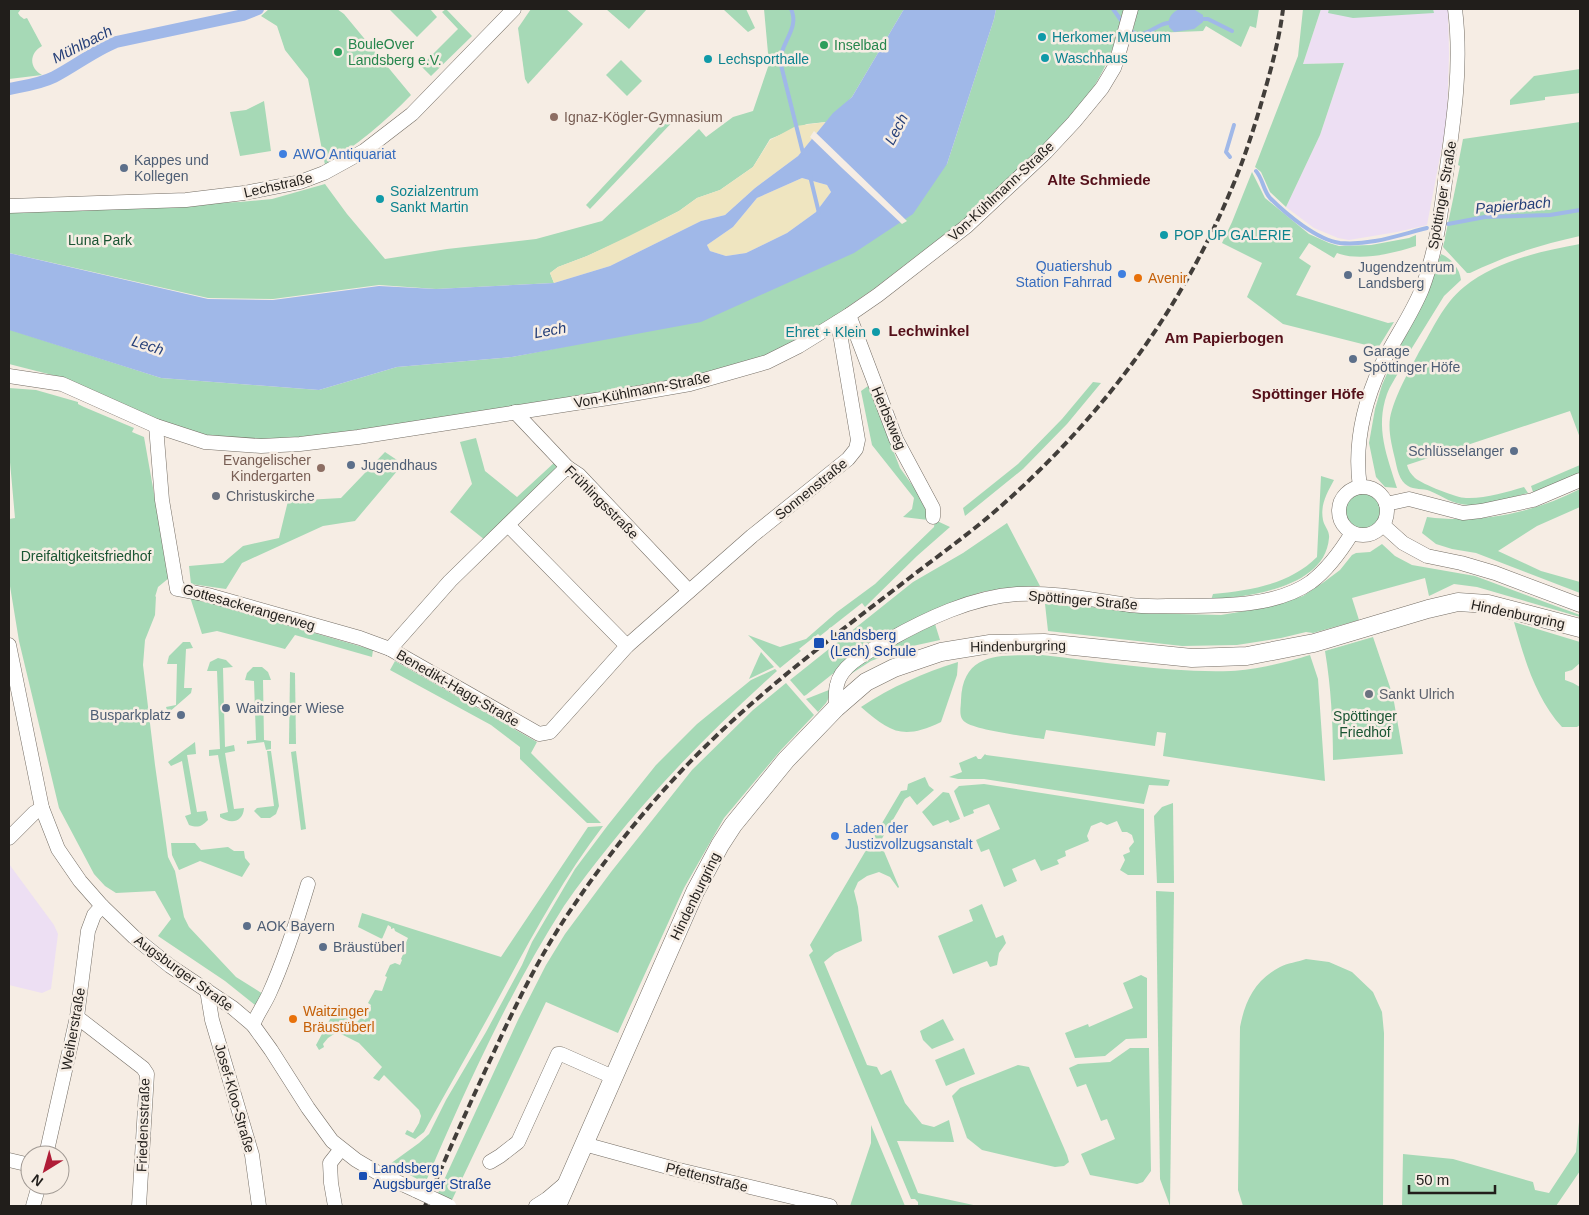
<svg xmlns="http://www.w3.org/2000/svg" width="1589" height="1215" font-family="Arial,sans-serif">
<rect width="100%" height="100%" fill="#f6ede4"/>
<g fill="#eddff3">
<path d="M1321,9h127l1,45 -2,66 -20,105 -30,7 -48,8 -11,-2 -24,-10 -28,-21 34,-72 24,-72 -41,1z"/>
<path d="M9,864l45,61 4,9 -7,55 -9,4 -33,-8z"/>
</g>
<g fill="#a6d9b6">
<path d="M9,9h12l-3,4 2,3 4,3 3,-1 15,28c-13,7 -13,22 0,29l-33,4z"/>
<path d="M269,9h68l7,5 67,81c-26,27 -54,50 -86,70l-17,-86 -23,-29 -8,-24 -16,-10z"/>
<path d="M389,9h41l7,8 -20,20z"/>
<path d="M446,9l26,27 -41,40 -10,-10 37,-37 -16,-17z"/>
<path d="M531,9h35l17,15 -55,60 -3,-5 -7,-51z"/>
<path d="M606,9h41l-18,20z"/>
<path d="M723,9h23l9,19 -7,4z"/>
<path d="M764,9h140l-52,88 -26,25 -19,2 -37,15 -17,28 -33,23 -23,8 -18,13 -50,26 -42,19 -29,11 -8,6 4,10 -118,6 -57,-4 -106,14 -65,-1 -199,-45v-42l230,-9 33,-3 53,-15 22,30 38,45 62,-10 89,-10 66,-18 97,-92 7,8 27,-20 20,-6 16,-47z"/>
<path d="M996,9h128c-10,45 -25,76 -55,112l-107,100 -87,67 -26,18 -35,24 -48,26 -45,12 -37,14 -242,39 -178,21 -78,-9 -122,-55 -55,-14v-34h2l150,48 158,12 78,-23 115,-10 91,-18 344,-175 47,-145z"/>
<path d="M1138,9h121l-3,19 -6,-2 -9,21 -35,-21 -3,5 -51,2 -10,6 -11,-1z"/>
<path d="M1303,9h18l-18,55 41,-1 -24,72 -34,72 -16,-15 -9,-20 -6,-5 43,-111z"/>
<path d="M1329,9h104l1,4 -81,5 -25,-5z"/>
<path d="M621,60l21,21 -15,15 -21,-21z"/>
<path d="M1580,69v24l-35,4v3l-35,5v-5l24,-24z"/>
<path d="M264,101l7,50 -31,5 -10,-44 16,-2z"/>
<path d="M673,112l5,4 -88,93 -4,-4z"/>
<path d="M1580,122v114c-41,9 -72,19 -110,37h-3l-24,-26 17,-81 -2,-1 5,-26z"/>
<path d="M1252,172l13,26 44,36 20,9 10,3 32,-1 38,-7 7,-3v11c-22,7 -56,16 -79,7l-3,5 -25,-15 -10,15 12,8 -15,29 92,28 6,-1 -16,26 -95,-24 -36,-27 15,-34 -40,-20 10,-21z"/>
<path d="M1580,244v194l-10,-27 -163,54c1,5 4,9 8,13 7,6 42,20 51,20 18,1 41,-6 58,-11l4,6c-19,5 -41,13 -60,12 -16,-1 -24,-8 -38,-14 -7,-3 -16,-1 -22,-5 -9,-5 -11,-18 -13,-27 -3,-13 -7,-28 -5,-41 4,-21 19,-47 29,-66 14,-23 24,-48 45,-65 32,-26 77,-36 116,-43z"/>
<path d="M1441,254c10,4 19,15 20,26l-17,16 -37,60 -10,-4 26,-49z"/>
<path d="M1393,360l7,6v4c-4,7 -10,16 -13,24 -12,34 0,62 10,94l-12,-1 -9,-10 -7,-34 6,-34 7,-24z"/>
<path d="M1093,382l8,1 -34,41 -44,45 -58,47 -2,-8 55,-44 44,-45z"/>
<path d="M868,386l32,82 23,32 5,20 -25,-3 9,-8 2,-11 -42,-53 -11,-54z"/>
<path d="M9,388l27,2 42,12v2l6,3 50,21 -2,4 12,5 25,141 -11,9 -3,10 1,-1 -1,19 -10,25 -2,25 12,100 13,92 7,14 9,46 5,10 47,50 27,17 -8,11 -30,-24 -67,-45 13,-17 -16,-28 -39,2 -11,-7 -11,-12 -35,-66 -40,-167 -10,-61v-61l6,-1 -6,-67z"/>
<path d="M476,438l9,33 32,26 38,-35 6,5 -76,73 -35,-28 22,-28 -12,-42z"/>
<path d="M385,452l18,12 -48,57 -32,5 -81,37 -16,26 -35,-5 -2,-18 34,-3 20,-17 36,-8 9,-37 53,-3z"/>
<path d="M1580,465v8l-47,19 -2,-6z"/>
<path d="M1321,476l13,4c-7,13 -14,25 -11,40 1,6 7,11 6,18 -4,50 -80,58 -118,62l2,-6c37,-4 76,-9 104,-37z"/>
<path d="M1580,489v18l-43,19 -39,25 43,20 39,11v11l-104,-40 -24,-4 -16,-5 -14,-11 5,-16c53,7 106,-4 153,-28z"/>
<circle cx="1363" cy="511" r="18"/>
<path d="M935,520l15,7 -33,29 -52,51 -3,-4 -42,33 -2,-2 -19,15 2,2 -21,17 -32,-33 32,12 26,-8 31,-27 38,-28 59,-57z"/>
<path d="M1007,523l33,63 -32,2 -27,4 -48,18 -93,58 -34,27 -2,1 -14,-16 123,-98 50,-29z"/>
<path d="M1382,544l13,12 17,9 63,11 105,39v2l-103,-30 -23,-3 -25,12 -4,-18 -73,20 7,22 -46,13 -7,-1 -25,6 -44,7 -55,1 -134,-15 -3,-27h23l70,9 83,2 30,-5 31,-7 21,-7 21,-14 16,-12 12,-15 4,-2 14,-1z"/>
<path d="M190,597l183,53 -1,7 -77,-22 -10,14 -68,-18 -15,3z"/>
<path d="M1514,622l66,20v21l-8,7 -7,2v8l8,3 7,4v38l-3,2h-15c-26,-28 -38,-69 -48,-105z"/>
<path d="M935,624l5,16 -32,7 -37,14 -31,20 36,-28z"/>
<path d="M1373,637l20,59 10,58 -70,6c0,-37 -2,-73 -8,-109z"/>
<path d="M183,642h7l3,6 -7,1 -2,39h8l-1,5 -23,20 -2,-6 10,-2 1,-41h-10l2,-8z"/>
<path d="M761,652l13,15 -25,12z"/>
<path d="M1042,655c63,7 126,18 189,16 23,-1 57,-9 79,-16l8,24 7,102 -162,-25 3,-23 -9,-1 -2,14 -109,-16 -2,9c-15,-2 -69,-9 -79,-17 -7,-5 -4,-14 -4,-22 2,-51 43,-44 81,-45z"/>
<path d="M218,658l8,2 7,7 -10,1 2,79 9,-2 1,6 -10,2 9,56 10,-1c-1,15 -14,16 -24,9v-3l8,-2 -10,-57 -9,1v-6l11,-1 -3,-78h-10l3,-9z"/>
<path d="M395,661l142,81 -6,11 70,70h-14l-67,-64v-12l-29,-22 -101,-55z"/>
<path d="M958,662l-1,13 -16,47c-38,18 -50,11 -80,-15 30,-20 62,-34 97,-45z"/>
<path d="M253,667h9l6,5 3,8h-8l1,60 7,1v8l-5,1 -2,-8 -17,2v-3l9,-1 -2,-59 -9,-1 2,-7z"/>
<path d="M775,669l2,2c-60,54 -117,111 -167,174 -16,20 -32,40 -46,61 -56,88 -99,184 -140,280l-5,-6 -29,-16 29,-21 10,-9 17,-34 40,-68 36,-67 10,-23 43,-73 33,-44 48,-60 41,-41 54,-44z"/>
<path d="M290,672l5,1 1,71h-7z"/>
<path d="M786,683l28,32 -33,35 -57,68 -40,70 -66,145 -72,-31 -94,198 -14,-7 80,-173 28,-55 19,-31 46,-62 81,-102 61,-60z"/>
<path d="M834,688l-8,15 -8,9 -12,-13z"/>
<path d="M195,742l1,12 -9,1 10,57 9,-1 2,9c-7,7 -10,8 -19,5l-4,-9 6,-2 -9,-53 -11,5 -3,-4z"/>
<path d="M267,751h4l8,55 -3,8 -6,4h-9l-7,-7 3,-3 17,-2z"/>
<path d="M296,751l10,78 -5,1 -10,-78z"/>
<path d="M985,754l1,1 184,25 -2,6 -19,-1 -5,19 -160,-25h-26l-9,-2 13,-5 -3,-9 17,-7 2,3h3z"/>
<path d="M925,777l4,9 5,4 -17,15 -7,-9 -5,3 -25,43 19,45 -1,1 -8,-11 -11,-5 -12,4 -9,6 -4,9 4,16 4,34 -27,12 -11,9 43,103 10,2 4,8 10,-5 14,33 17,21 12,3 15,-7 5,22 -57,-1 21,52 60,13h-56l-4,-1v-3l-3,-3h-4l-102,-244 4,-4 -3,-6 91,-154 6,-1 1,-6z"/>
<path d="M984,784l160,25v66h-16l-8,-5 5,-10 -2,-5 7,-3 -1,-4 5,-6 -2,-7 -5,-3h-5l-5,-11 -10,4 -6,-3 -10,4 -4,10 2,5 -24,10 1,5 -9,4 2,4 -18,7 -6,-12 -23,10 5,12 -13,6 -15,-38 -8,3 -5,-12 24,-11 -11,-25 -16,6 1,3 -10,4 -10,-26 5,-5z"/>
<path d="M943,792l6,1 11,26 -10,4 -2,-3 -15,6 -11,-14z"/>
<path d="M1173,803l1,80h-17l-3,-67 8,-9z"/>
<path d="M603,826c-45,59 -77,122 -112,186 -22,40 -45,80 -67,120l-9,7 -10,-5 2,-4 6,3 6,-10 2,-7 -2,-6 -35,-35 -5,6 -6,-3 9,-11 -23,-24 -22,-11 -9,6 -5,6 1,3 -5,3 -3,-5 19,-35 22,12 4,-4 4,2 6,-15 -3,-2 7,-13 7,1 5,-14 -2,-1 5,-11 5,-2 5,2 2,-5 -1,-1 4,-9 -2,-1 5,-11 -13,-7 -1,-3 -3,1v-2l-3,-2 -6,14 -24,-12 4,-14 139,44 87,-130z"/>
<path d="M171,843h24l6,7 27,-3 6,4h10l1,7 5,6 -8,13 -42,-16 -21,9 -7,-15z"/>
<path d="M1156,891l18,1 -4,314 -10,-27z"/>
<path d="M982,904l14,34 7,-3 3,8 -7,10 -2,12 -7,2 -3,-6 -34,13 -15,-38 35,-15 -4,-11z"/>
<path d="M1306,959l23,3 23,10 21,20 9,20 2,21 -1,173h-140l-5,-16 2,-163c5,-26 15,-47 40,-60 7,-4 18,-5 26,-8z"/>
<path d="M1141,975l6,3v60l-21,1 -21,17 -30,2 -10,-25 23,-9 1,3 44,-19 -10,-25z"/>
<path d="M943,1019l11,21 -22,9 -9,-9 -3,-9z"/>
<path d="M964,1048l11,26 -29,12 -11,-26z"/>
<path d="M1130,1048h19l2,123 -8,11 -6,2 -47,-9 -9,-21 34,-15 -8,-20 -6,2 -15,-37 -9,3 -8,-19 9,-4 32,-2z"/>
<path d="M1018,1065l11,2 38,88 2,7 -5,4 -9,1 -73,-17 -15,-12 -15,-42 8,-8z"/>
<path d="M1580,1112v59l-24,35h-154l1,-52 50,5 80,23 2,8 14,3 27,-41z"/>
<path d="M871,1125l34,81h-55l21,-63z"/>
</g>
<g fill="#efe5c0">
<path d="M826,122l-28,34 -43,32 -30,27 -24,6 -91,45 -56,17 -4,-10 8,-6 29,-11 42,-20 50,-25 18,-13 23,-8 33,-23 17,-27 26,-14z"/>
<path d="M802,178l25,7 4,7 -15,20 -29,21 -41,20 -20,3 -16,-5 -3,-6 26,-18 24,-29z"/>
</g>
<g fill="#a0b8e8" fill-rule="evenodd">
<path d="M904,9h92l-2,10 -47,145 -34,50 -59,39 -153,69 -189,35 -115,10 -78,23 -158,-12 -152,-48v-77l199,46 65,1 106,-14 57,3 118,-6 56,-17 91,-45 24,-6 30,-27 43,-32 35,-43 19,-16zM802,178l25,7 4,7 -15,20 -29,21 -41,20 -20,3 -16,-5 -3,-6 26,-18 24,-29z"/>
<path d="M1180,9l15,1 8,5v7l-9,7 -20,3 -5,-5c-2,-9 3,-15 11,-18z"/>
</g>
<path fill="#f6ede4" d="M814,131l93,90 -5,3 -60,-56 -32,-31z"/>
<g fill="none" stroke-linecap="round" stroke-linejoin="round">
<g stroke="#a0b8e8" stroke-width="4">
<path d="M791,9c9,19 -10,33 -11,52l23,92"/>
<path d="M1113,9l10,14"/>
<path d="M1200,19h8l24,12"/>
<path d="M1130,30c10,10 20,0 31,-5 4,-2 8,-2 12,-3"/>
<path d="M1230,157l-4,-5 8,-27"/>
<path d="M1256,171c7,8 7,19 14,27 16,16 47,42 70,45 29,3 59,-8 87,-15"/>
<path d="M810,176l9,37"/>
<path d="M1448,224l37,-7 65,-2 30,-5"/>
</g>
<path stroke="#a0b8e8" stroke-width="12" d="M9,89c15,-3 31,-5 45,-12 21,-11 40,-26 62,-35l127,-27 15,-6"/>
<g stroke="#756e65" stroke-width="15">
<g id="minor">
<path d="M9,206l177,-6 58,-7 56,-11 24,-9 40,-22 48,-37 102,-105"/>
<path d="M849,315l47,124 37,69v9"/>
<path d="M9,376l53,8 94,42 49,16 56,4 39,-2 58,-7 263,-41 69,-12 77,-22 32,-16 50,-31 29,-20 89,-69 79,-74 28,-30 28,-34 12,-20 4,-12 13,-47"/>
<path d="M515,412l52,55 12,8 110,116"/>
<path d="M156,426l6,74 15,89 31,6 152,43 30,11"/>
<path d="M567,467l-117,114 -60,68 149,85 11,-2 77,-86 125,-110 96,-77 8,-10 2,-9 -20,-118"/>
<circle cx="1363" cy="511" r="24"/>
<path d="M1360,487c-6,-41 4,-84 21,-121 13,-27 30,-50 41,-77 14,-37 19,-76 24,-115 8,-55 16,-110 9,-165"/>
<path d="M1386,504l23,-5 54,14 18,-2 52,-11 47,-20"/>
<path d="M508,525l119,121"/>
<path d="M1383,525l20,18 24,13 34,7 34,10 85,32"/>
<path d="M9,645l33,163 16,41 22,32 22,25 32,31 36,29 63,42 20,17 18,25 37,58 24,33 24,19 22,13 39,18"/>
<path d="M836,708c0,-8 -1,-16 1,-23 4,-21 33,-34 50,-44 39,-22 85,-44 130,-47 38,-2 76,6 113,11 16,2 33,1 49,1 42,0 97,1 132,-24 17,-13 30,-31 41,-49"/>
<path d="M9,838l25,-25 8,-5"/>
<path d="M207,990l5,30 40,135 7,51"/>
<path d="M77,1017l66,51 4,6 -8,132"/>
<path d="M253,1025c4,-11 11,-20 16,-31 16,-35 28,-73 39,-110"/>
<path d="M584,1144l91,25 155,37"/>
<path d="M46,1155l31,-138 11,-86 6,-16 8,-9"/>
<path d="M9,1160l21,5"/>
<path d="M490,1162l10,-6 18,-14 40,-88h3l52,23"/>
<path d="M33,1206l6,-21"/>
<path d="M335,1206l-4,-23 -1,-20 11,-14"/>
<path d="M536,1206l11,-7 20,-17"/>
</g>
</g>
<g stroke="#756e65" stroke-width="19">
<path id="major" d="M557,1206l138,-314 25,-47 13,-20 53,-65 50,-52 30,-26 28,-14 47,-16 49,-8 54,-1 148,15 55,-2 67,-13 114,-34 30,-7 30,2 92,24"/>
</g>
<use href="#minor" stroke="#fff" stroke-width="14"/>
<use href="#major" stroke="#fff" stroke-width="18"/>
<path stroke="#423e3a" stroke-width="4" stroke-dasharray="8 4" stroke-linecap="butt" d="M425,1206c22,-51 44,-101 68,-152 23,-50 48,-101 79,-146 33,-49 73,-99 114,-142 68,-71 148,-130 226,-190 30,-23 61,-45 89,-70 99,-87 179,-194 230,-316 15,-35 26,-71 36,-107 7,-25 13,-49 16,-74"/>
<g stroke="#756e65" stroke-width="15" stroke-linecap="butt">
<path id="minor-bridge" d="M417,1191l32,15"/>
</g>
<use href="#minor-bridge" stroke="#fff" stroke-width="14"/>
</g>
<g fill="#0f9aa8" stroke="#f6ede4" stroke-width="2">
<circle cx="1042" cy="37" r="5"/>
<circle cx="1045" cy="58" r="5"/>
<circle cx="708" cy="59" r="5"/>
<circle cx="380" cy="199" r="5"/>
<circle cx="1164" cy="235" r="5"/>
<circle cx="876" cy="332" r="5"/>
</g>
<g fill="#2e9e5b" stroke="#f6ede4" stroke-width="2">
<circle cx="824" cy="45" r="5"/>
<circle cx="338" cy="52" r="5"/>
</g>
<g fill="#8d6e63" stroke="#f6ede4" stroke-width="2">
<circle cx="554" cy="117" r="5"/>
<circle cx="321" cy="468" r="5"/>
</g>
<g fill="#3f7fe0" stroke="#f6ede4" stroke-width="2">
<circle cx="283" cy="154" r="5"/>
<circle cx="1122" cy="274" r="5"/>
<circle cx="835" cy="836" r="5"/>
</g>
<g fill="#5c6f8a" stroke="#f6ede4" stroke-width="2">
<circle cx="124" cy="168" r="5"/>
<circle cx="1348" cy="275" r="5"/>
<circle cx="1353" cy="359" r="5"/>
<circle cx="1514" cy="451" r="5"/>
<circle cx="351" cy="465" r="5"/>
<circle cx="226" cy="708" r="5"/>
<circle cx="181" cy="715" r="5"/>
<circle cx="247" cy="926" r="5"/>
<circle cx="323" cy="947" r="5"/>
</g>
<g fill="#e8710a" stroke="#f6ede4" stroke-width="2">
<circle cx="1138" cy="278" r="5"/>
<circle cx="293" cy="1019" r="5"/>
</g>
<g fill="#6b7280" stroke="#f6ede4" stroke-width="2">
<circle cx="216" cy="496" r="5"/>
<circle cx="1369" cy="694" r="5"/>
</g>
<g fill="#1a4fb4" stroke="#f6ede4" stroke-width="2">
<rect x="813" y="637" width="12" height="12" rx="2.5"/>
<rect x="358" y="1171" width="10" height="10" rx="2.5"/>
</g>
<g text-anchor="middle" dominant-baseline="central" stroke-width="5" stroke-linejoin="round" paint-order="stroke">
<g font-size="14" fill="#0d838f" stroke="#f6ede4" text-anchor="start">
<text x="1052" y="37">Herkomer Museum</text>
<text x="1055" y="58">Waschhaus</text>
<text x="718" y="59">Lechsporthalle</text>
<text x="390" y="191">Sozialzentrum<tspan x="390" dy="16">Sankt Martin</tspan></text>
<text x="1174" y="235">POP UP GALERIE</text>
<text x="866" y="332" text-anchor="end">Ehret + Klein</text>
</g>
<g font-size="14" fill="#27864d" stroke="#f6ede4" text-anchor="start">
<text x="348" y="44">BouleOver<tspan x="348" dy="16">Landsberg e.V.</tspan></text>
<text x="834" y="45">Inselbad</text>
</g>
<g font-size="14" fill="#785e54" stroke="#f6ede4" text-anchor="start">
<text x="564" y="117">Ignaz-Kögler-Gymnasium</text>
<text x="311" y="460" text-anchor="end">Evangelischer<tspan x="311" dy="16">Kindergarten</tspan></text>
</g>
<g font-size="14" fill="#366cbe" stroke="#f6ede4" text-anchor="start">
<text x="293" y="154">AWO Antiquariat</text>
<text x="1112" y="266" text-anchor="end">Quatiershub<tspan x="1112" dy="16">Station Fahrrad</tspan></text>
<text x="845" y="828">Laden der<tspan x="845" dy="16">Justizvollzugsanstalt</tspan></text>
</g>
<g font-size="14" fill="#4e5e75" stroke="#f6ede4" text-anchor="start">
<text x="134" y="160">Kappes und<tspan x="134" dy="16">Kollegen</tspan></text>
<text x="1358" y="267">Jugendzentrum<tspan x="1358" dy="16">Landsberg</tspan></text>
<text x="1363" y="351">Garage<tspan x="1363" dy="16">Spöttinger Höfe</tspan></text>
<text x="1504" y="451" text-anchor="end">Schlüsselanger</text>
<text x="361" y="465">Jugendhaus</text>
<text x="236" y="708">Waitzinger Wiese</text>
<text x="171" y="715" text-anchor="end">Busparkplatz</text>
<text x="257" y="926">AOK Bayern</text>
<text x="333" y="947">Bräustüberl</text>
</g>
<g font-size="14" fill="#211e1b" stroke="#f6ede4">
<text transform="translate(278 185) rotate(-13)">Lechstraße</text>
<text transform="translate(1001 191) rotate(-43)">Von-Kühlmann-Straße</text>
<text transform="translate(1442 195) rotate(-80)">Spöttinger Straße</text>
<text transform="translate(642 390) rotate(-11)">Von-Kühlmann-Straße</text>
<text transform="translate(889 418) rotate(67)">Herbstweg</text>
<text transform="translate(811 489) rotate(-39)">Sonnenstraße</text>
<text transform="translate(602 502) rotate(45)">Frühlingsstraße</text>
<text transform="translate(1083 600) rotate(5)">Spöttinger Straße</text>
<text transform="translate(249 607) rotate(16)">Gottesackerangerweg</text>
<text transform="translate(1518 614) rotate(12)">Hindenburgring</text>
<text transform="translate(1018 646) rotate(-1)">Hindenburgring</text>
<text transform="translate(458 688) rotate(30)">Benedikt-Hagg-Straße</text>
<text transform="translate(695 896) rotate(-64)">Hindenburgring</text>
<text transform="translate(184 973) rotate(36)">Augsburger Straße</text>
<text transform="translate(73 1029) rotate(-80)">Weiherstraße</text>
<text transform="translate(235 1098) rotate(74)">Josef-Kloo-Straße</text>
<text transform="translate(143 1125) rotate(-88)">Friedensstraße</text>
<text transform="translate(707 1177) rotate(14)">Pfettenstraße</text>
</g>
<g font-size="14" fill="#1a5533" stroke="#f6ede4">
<text x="100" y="240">Luna Park</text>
<text x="86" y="556">Dreifaltigkeitsfriedhof</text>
<text x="1365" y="716">Spöttinger<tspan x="1365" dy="16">Friedhof</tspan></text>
</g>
<g font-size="14" fill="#c56008" stroke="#f6ede4" text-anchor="start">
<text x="1148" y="278">Avenir</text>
<text x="303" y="1011">Waitzinger<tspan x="303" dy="16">Bräustüberl</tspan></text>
</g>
<g font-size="14" fill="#5b616d" stroke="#f6ede4" text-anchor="start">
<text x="226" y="496">Christuskirche</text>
<text x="1379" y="694">Sankt Ulrich</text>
</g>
<g font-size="14" fill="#164399" stroke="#f6ede4" text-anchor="start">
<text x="830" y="635">Landsberg<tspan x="830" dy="16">(Lech) Schule</tspan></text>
<text x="373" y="1168">Landsberg,<tspan x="373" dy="16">Augsburger Straße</tspan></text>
</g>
<g font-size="15" font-style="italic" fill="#253f78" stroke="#f6ede4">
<text transform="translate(82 44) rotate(-27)">Mühlbach</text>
<text transform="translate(896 129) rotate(-62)">Lech</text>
<text transform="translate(1513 205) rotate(-5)">Papierbach</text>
<text transform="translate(550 330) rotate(-10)">Lech</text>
<text transform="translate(148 345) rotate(18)">Lech</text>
</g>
<g font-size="15" font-weight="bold" fill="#540f19" stroke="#f6ede4">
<text x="1099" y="179">Alte Schmiede</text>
<text x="929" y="330">Lechwinkel</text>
<text x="1224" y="337">Am Papierbogen</text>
<text x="1308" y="393">Spöttinger Höfe</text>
</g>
</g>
<rect width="1589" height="1215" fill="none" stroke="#211e1b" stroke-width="20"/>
<g transform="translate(45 1170) rotate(217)"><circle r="24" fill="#f6ede4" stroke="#a19a94"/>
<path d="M0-4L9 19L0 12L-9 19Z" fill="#b01d37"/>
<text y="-8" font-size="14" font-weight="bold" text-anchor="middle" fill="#211e1b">N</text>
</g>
<path d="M1409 1185v8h86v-8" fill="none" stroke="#211e1b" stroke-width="2.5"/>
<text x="1416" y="1185" font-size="15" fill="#211e1b" stroke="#f6ede4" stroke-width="4" paint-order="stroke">50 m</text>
</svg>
